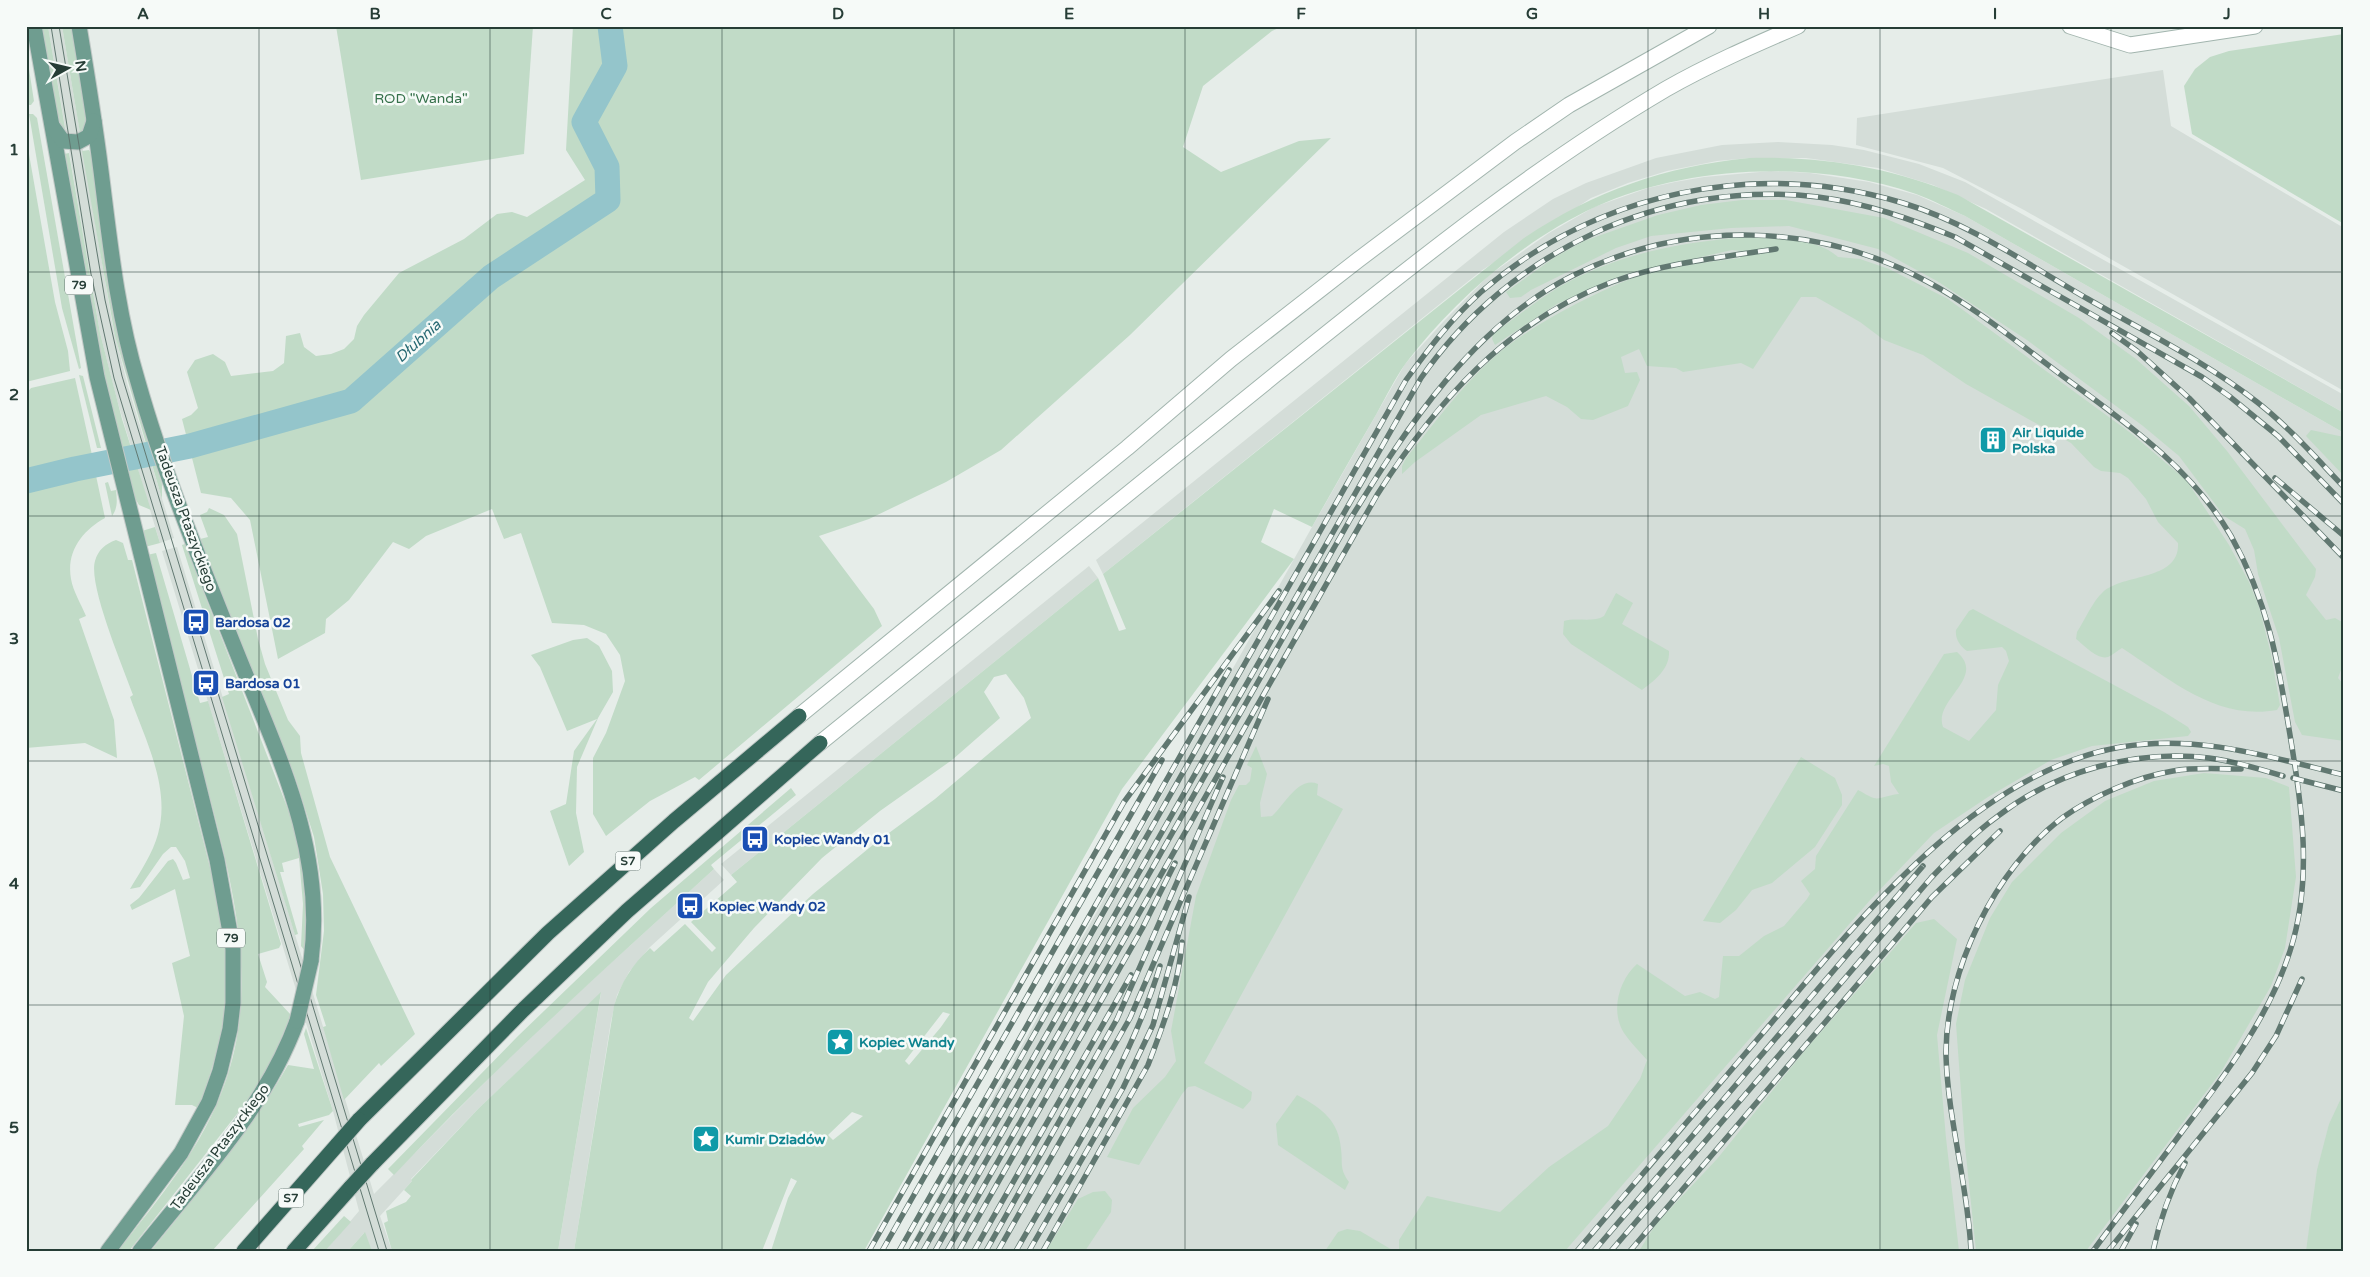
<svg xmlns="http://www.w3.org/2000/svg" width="2370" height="1277" font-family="'Varela Round',sans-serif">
<rect width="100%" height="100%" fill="#e6ede9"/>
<g fill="#d4ddd8">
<path d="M48,26h14l50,296 15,61 47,155 -14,5 -43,-143 -17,-67z"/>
<path d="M2163,70l8,56 173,102v163l-320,-181 -81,-42 -87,-23 1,-27z"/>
<path d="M1778,142l54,3 32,5 55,14 46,18 379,213v18l-358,-204 -53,-24 -55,-17 -72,-10h-57l-32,3 -50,10 -39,12 -37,15 -110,73 -378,303 -7,-14 408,-328 49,-33 33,-16 70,-25 66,-13z"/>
<path d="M1771,171l39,2 59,9 48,13 48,21 379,217v818h-1437l405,-724 93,-163 38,-42 45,-46 61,-43 45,-26 54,-19 27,-6 29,-5z"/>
<path d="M177,547l197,647 156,-157 184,-168 10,11 -74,67 -21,25 -12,23 -6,26 -37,230h-16l43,-258 -122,115 -68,71 1,2 -32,35 12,35h-20l-8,-18 -16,18h-23l34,-40 -26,-100 -171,-560z"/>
<path d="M1089,566l9,12 -367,297 -10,-11z"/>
</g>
<g fill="#c1dbc7" fill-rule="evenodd">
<path d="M42,26h6l18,108 -7,-7z"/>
<path d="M62,26h9l16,97 -2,7 -5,3z"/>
<path d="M336,26h197l-9,128 -163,26z"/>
<path d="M573,26h710l-11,5 -69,55 -20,61 38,25 78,-31 32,-3 -201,197 -129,115 -55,32 -77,37 -50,17 55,73 8,17 -183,154 -4,-3 -45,24 -44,35 -13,-22v-56l13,-25 19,-52 -5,-26 -14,-21 -22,-9 -32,-2 -31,-90 -17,6 -12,-30 -66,27 -17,13 -16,-7 -44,58 -23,19 -1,14 -47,26 -28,-139 -19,-22 -30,-5 -19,-74 9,-4 7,-7 -11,-36 8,-12 18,-6 12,8 6,14 42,-5 11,-8 2,-27 14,-3 4,14 12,9 15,-2 13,-5 10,-10 3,-13 7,-11 35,-42 65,-34 33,-25 15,-2 15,5 58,-37 -19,-30z"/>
<path d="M2344,34v190l-152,-90 -8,-48 11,-17 15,-12 19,-6z"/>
<path d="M26,50l8,51 -3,4h-4z"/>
<path d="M29,114h4l4,4 44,250 -2,1 -17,-61z"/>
<path d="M26,137l29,165 13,49 2,20 -44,11z"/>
<path d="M89,150c6,8 9,54 10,67 11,94 35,177 63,267v15l-47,-163 -33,-185z"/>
<path d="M69,153l31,180 22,86 29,91 -12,-5 -6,-10 -30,-125 -39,-216z"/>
<path d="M1749,158c74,-2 141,9 209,37l386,218v20l-379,-217c-16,-7 -32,-16 -49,-22 -98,-34 -226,-30 -321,13 -72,33 -142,94 -189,156 -11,15 -20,34 -29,50 -22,38 -44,76 -65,114l-38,-18 -13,33 33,17 -172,230 -258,462h-93l17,-53 9,-17 -6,-3 -29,73h-188l40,-245c7,-24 18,-41 36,-58l4,4 31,-28 27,28 4,-4 -25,-26 46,-40 -6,-7 367,-297 21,53 7,-2 -23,-55 421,-336c72,-48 140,-71 225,-80zM1006,674l18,24 7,20 -96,81 -61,45 -61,50 -87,81 -33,46 -4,-3 19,-36 46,-54 68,-70 58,-47 72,-51 48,-42 -16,-26 10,-15zM943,1012l7,2 -9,13 -32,38 -4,-4zM852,1112l11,4 -30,24 -5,-5z"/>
<path d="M1742,200h44l98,18 84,35 111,65 57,41 53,47 38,45 89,118 -1,8 -9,18 20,25 9,-2 9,5v39l-6,16 6,7v56l-42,-6 -7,-13 -16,-84 -21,-64 -4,-24 -9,-21 -21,-13 -45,-60 -36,-30 -116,-86 -90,-59 -59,-32 -89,-23 -58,2 -80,8 -35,12 -85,42 -10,7 -11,1 -4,-6 49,-35 29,-16 74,-26 43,-10z"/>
<path d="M1750,237c27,3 67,0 88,20l22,2 29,10 59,30 184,135 55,47 42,64 20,37 10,25 12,47 9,51 -3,5c-61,11 -107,-31 -155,-62 -4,2 -9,7 -14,9 -11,3 -24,-12 -32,-18l1,-7c8,-12 15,-30 26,-40 21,-19 77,-11 75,-49l-20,-21 -12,-23 -18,-21 -8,-5 -19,-2 -7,-4 -23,-24 -105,-59 -43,-29 -39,-15 -24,-18 -44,-25h-15l-48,72 -12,-6 -58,9 -7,-4 -29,-2 -8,-17 -18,8 4,16 12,-1 3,8 -12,26 -35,14 -12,-1 -14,-12 -21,-11 -65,19 -66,47 -13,12v-8l4,-8c28,-34 54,-70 87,-100 34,-30 89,-59 132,-77 31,-12 81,-19 115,-23l3,-7 -11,-1 -106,24 -69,30 -62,41 -3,-6 1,-5c22,-16 43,-33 66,-47 58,-33 125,-46 191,-50z"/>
<path d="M79,375l4,1 18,72h-4z"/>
<path d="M75,378l17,77c-9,2 -25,14 -29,22l32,-6 10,47c-22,12 -39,33 -34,61 2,12 10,25 15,37l-7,3 35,101 3,38 -32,-15 -59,5v-354l5,-6z"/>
<path d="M2311,430l33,7v39l-38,-40z"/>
<path d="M108,482l3,9 5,-1c1,10 2,18 -4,26l-7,-33z"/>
<path d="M209,508l15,7 13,19 21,105 7,25 23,56 12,16 1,17 29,104 85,177 -34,32 -2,-3 -35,37 -21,-73 3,-1 -10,-31 8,-64 -1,-37 -9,-57 -19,-60 -95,-238 8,-2 -8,-22 7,-3z"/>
<path d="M155,527l5,16 -15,4 -3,-16z"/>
<path d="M116,540l7,3 5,17h4l83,327c3,16 7,33 9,49 9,59 -4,117 -26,172l-6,-3h-17l9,-89 -12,-53 18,-7 -15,-67 -43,21 -2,-5 9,-7 29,-37 5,-2 3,4 7,17 7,-2 -5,-17 -9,-14h-5l-8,7 -23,33 -10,2c10,-17 23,-36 28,-55 13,-46 -13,-95 -28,-137l3,-2c-10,-28 -45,-110 -38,-134 3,-11 10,-17 21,-21z"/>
<path d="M185,544l106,273c12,44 19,88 14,134l-4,-5 2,-42 -4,-46 -17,5 2,9h-4l18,62 -3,1 -73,-238 7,-3 -47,-149z"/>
<path d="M156,553l44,150 8,-2 73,243 -2,4 -21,6 9,28 -2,5 26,28 -23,54 -16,26 -123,156h-11c41,-53 85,-104 107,-168 38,-107 2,-218 -25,-323 -18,-68 -35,-136 -53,-205z"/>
<path d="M1616,593l17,10 -11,21 47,27c1,18 -14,29 -27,39l-71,-46 -8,-10 1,-13c12,-4 29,2 40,-5z"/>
<path d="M1973,609l191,103 24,15 3,5 -3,4 -96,10 -41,14 -63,37 -54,36 -63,66 -306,352h-166v-11l28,-44 73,16 49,-45 59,-41 32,-47 7,-19c-8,-9 -17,-18 -23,-27 -14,-22 -5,-53 13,-69l48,32 15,-4 15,7 4,-2 4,-41h16l25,-20 20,-10 23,-27 3,-5 -9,-13 14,-12 1,-13 42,-66c5,2 11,7 16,8 5,2 17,-4 25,-4l-8,-12 -2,-16 -6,-2 -9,2 70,-112 13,-2c30,26 -24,48 -14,75l26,14 27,-31 2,-25 11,-24 -3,-10 -4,-4 -35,4c-7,-5 -12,-12 -11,-21l13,-19z"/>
<path d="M587,638l12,8 13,25 1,21 -15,26 -21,49 -1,46 8,39 -15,14 -19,-55 16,-7 8,-53 23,-32 -30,12 -27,-64 -9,-12 42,-15z"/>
<path d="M1256,746l11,28 -7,29 1,14 11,-1c13,-11 26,-40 46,-32l-1,11 26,14 -139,254 48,29 -1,8 -8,9 -48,-23 -7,1 -6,7 -43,71 -32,-8 26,-49 32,-31 11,-16 -5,-30 25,-135 35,-96 8,-15h7l4,-4 2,-13 -5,-3z"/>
<path d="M1801,757l34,21 7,17v10l-27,42 -43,36 -20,7 -16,20 -16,13 -17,-2z"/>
<path d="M2204,773l62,5 23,9 7,90 -11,71 -14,38 -50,86 -135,179h-110l-11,-105 -9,-122 9,-44 25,-62 22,-36 49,-49 44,-32 49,-20z"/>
<path d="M791,788l5,7 -85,70 3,4c-109,100 -219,198 -320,306l-6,-6 130,-133 133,-128z"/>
<path d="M1934,919l23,20 -20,96 9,103 13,113h-320l17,-27 61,-65 90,-111 109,-125z"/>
<path d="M601,992l-43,259h-166l-8,-28 4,-2 -2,-10 20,-9 5,-6 -7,-6 8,-9 -1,-1 68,-72z"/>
<path d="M306,1028l27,83 -4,4 -31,9 1,3 25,-7 -22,26 2,3 -92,102h-61c48,-60 99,-119 137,-186l26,4 -10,-35z"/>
<path d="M2344,1092v159h-38l11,-81 12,-46z"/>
<path d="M1297,1095c23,12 42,25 44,54 2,15 -2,19 8,33l-4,8 -67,-45 -2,-21z"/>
<path d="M1105,1191l7,9 -1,12 -26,39h-39l32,-52 15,-7z"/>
<path d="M344,1216l7,6 -26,29h-13z"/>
<path d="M1347,1229l13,2 34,20h-69l13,-19z"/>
<path d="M365,1232l7,19h-24z"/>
</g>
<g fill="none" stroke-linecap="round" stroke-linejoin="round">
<path stroke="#94c5cb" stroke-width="25" d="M26,481l49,-12 115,-23 161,-45 140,-124 117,-77 -1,-33 -23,-45 31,-56 -5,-40"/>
<g stroke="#a2b5ae" stroke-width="17">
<g id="secondary">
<path d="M2070,26l60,19 125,-19"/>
<path d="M799,716l328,-268 104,-89 127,-99 157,-118 54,-37 140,-79"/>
<path d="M820,743c152,-122 303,-246 456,-369 125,-100 251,-203 390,-285 42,-24 88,-44 132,-63"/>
</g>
</g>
<g stroke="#c2c9c7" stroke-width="17">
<g id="primary">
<path d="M34,26l63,351 120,483 16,89v54l-3,26 -10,42 -11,31 -28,51 -73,98"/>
<path d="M79,26c8,48 16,97 22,145 9,71 16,142 37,211 26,92 63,181 99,271 40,100 89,197 74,308"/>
<path d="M53,127l10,14 15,1 11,-6 5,-15"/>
<path d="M140,1251c57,-72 125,-142 157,-230"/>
</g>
</g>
<g stroke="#c2c9c7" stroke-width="17">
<g id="highway">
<path d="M359,1120l189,-187 126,-112 125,-105"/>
<path d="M372,1164l151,-154 104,-99 193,-168"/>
<path d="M244,1251l94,-107"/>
<path d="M294,1251l57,-64"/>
</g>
</g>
<use href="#secondary" stroke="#fff" stroke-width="15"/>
<use href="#primary" stroke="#6f9d90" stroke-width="15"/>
<use href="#highway" stroke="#35665a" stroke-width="15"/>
<g stroke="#617871" stroke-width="1">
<path d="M51,26l40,248 23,104 265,873"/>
<path d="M59,26l46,274 17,76 265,875"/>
</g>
<g stroke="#617871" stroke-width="5.5">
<g id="rail">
<path d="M2112,333l25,18 52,47 155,160"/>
<path d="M2275,478l69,58"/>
<path d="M2293,778l51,13"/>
<path d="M869,1251l255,-449 155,-211"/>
<path d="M882,1251l280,-491"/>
<path d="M899,1251l330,-581"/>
<path d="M911,1251l495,-871c23,-32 46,-62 75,-88 117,-101 275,-133 422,-89 66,20 126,62 185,96 57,33 118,63 169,103 32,25 59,56 87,85"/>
<path d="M923,1251l498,-873c88,-127 241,-199 397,-181 48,6 93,22 137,40l247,140 27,19 49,40 66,68"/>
<path d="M935,1251l416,-733c57,-93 122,-192 221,-242 113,-57 246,-54 356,6 50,27 94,64 140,98 61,45 124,89 163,156 37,66 47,125 59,199 12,71 23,145 0,216 -21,66 -64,123 -106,178 -30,41 -61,81 -91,122"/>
<path d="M947,1251l430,-756c59,-93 129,-173 235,-213 52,-19 110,-25 164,-33"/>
<path d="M959,1251l183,-322 33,-66"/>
<path d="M974,1251l157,-276"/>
<path d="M986,1251l131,-232 106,-242"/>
<path d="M998,1251l132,-233 138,-319"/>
<path d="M1016,1251c53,-93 113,-183 144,-285"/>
<path d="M1029,1251l94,-163 30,-63 36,-128"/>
<path d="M1043,1251l105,-186c15,-39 31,-81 34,-123"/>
<path d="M1577,1251c59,-70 119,-140 179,-210 94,-110 214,-268 365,-294 77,-13 149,10 223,28"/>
<path d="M1594,1251l329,-385"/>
<path d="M1611,1251l320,-373c21,-22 42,-44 67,-62 58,-45 138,-67 211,-58 25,3 50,11 74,18"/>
<path d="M1630,1251l302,-354 68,-66"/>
<path d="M1971,1251c-3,-66 -23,-130 -25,-195 -1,-85 49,-187 116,-238 31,-22 74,-41 111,-47 22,-4 46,-2 68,-2"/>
<path d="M2108,1251l144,-178 24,-37 26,-57"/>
<path d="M2121,1251l15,-27"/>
<path d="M2153,1251c7,-32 17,-60 32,-88"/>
</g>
</g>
<use href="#rail" stroke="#f6faf8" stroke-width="4" stroke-dasharray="11" stroke-linecap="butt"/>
<g stroke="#c2c9c7" stroke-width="17" stroke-linecap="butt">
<path id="primary-bridge" d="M297,1021l14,-60"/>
</g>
<g stroke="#c2c9c7" stroke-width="17" stroke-linecap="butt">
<g id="highway-bridge">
<path d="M338,1144l21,-24"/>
<path d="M351,1187l21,-23"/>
</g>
</g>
<use href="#primary-bridge" stroke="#6f9d90" stroke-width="15"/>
<use href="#highway-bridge" stroke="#35665a" stroke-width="15"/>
</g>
<path fill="none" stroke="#263d36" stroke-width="1" stroke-opacity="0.55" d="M259,26v1225M490,26v1225M722,26v1225M954,26v1225M1185,26v1225M1416,26v1225M1648,26v1225M1880,26v1225M2111,26v1225M26,272h2318M26,516h2318M26,761h2318M26,1005h2318"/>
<defs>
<g id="building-square" transform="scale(1.4375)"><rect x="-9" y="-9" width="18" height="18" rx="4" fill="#0f9aa8" stroke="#f6faf8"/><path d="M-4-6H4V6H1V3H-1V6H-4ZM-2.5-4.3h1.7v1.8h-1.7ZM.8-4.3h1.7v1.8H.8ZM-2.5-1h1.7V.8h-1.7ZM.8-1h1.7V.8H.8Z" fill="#fff"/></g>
<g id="bus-square" transform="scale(1.4375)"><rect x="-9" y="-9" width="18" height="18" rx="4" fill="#1a4fb4" stroke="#f6faf8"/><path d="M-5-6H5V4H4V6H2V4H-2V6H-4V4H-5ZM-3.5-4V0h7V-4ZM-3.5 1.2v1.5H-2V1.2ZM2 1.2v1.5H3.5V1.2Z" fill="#fff"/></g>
<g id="sight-square" transform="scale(1.4375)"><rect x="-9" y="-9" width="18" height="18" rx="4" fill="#0f9aa8" stroke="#f6faf8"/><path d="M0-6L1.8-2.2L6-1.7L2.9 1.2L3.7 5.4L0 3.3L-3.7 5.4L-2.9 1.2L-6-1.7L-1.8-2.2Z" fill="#fff"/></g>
</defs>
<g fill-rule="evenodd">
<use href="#building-square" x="1993" y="440"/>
<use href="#bus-square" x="196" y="622"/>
<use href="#bus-square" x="206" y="683"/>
<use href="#bus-square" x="755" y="839"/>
<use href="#bus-square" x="690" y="906"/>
<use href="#sight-square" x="840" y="1042"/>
<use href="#sight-square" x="706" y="1139"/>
</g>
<g text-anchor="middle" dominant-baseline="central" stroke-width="5" stroke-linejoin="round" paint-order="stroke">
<g fill="#f6faf8" stroke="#647670" stroke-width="1">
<rect x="65" y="275.5" width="28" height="19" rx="4"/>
<rect x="615.5" y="851.5" width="25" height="19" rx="4"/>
<rect x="217" y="928.5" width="28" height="19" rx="4"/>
<rect x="278.5" y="1188.5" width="25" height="19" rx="4"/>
</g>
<g font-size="12" font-weight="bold" fill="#263d36">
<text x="79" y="285">79</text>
<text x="628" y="861">S7</text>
<text x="231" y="938">79</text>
<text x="291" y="1198">S7</text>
</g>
<g font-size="14" fill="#35704a" stroke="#f6faf8">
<text x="421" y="98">ROD "Wanda"</text>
</g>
<g font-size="14" font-weight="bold" fill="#0d838f" stroke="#f6faf8" text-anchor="start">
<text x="2012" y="432">Air Liquide<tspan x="2012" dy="16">Polska</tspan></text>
<text x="859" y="1042">Kopiec Wandy</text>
<text x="725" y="1139">Kumir Dziadów</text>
</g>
<g font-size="14" fill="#263d36" stroke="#f6faf8">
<text transform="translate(186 519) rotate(70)">Tadeusza Ptaszyckiego</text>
<text transform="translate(220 1147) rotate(-53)">Tadeusza Ptaszyckiego</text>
</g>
<g font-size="14" font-weight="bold" fill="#164399" stroke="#f6faf8" text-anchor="start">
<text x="215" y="622">Bardosa 02</text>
<text x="225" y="683">Bardosa 01</text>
<text x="774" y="839">Kopiec Wandy 01</text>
<text x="709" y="906">Kopiec Wandy 02</text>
</g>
<g font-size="15" font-style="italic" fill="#276973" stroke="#f6faf8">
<text transform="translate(418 341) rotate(-42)">Dłubnia</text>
</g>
</g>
<rect width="2370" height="1277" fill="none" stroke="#f6faf8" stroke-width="55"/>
<g transform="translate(68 68) rotate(82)" stroke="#f6faf8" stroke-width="4" paint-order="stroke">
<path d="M0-4L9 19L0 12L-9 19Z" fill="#263d36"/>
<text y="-8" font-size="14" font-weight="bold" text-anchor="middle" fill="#263d36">N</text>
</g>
<rect x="28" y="28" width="2314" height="1222" fill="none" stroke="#263d36" stroke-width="2"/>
<g font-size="16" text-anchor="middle" font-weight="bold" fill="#263d36">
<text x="143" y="19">A</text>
<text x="375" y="19">B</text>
<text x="606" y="19">C</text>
<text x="838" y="19">D</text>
<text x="1069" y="19">E</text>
<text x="1301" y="19">F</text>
<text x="1532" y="19">G</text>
<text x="1764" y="19">H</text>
<text x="1995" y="19">I</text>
<text x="2227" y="19">J</text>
<text x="14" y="155">1</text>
<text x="14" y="400">2</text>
<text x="14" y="644">3</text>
<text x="14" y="889">4</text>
<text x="14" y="1133">5</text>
</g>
</svg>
